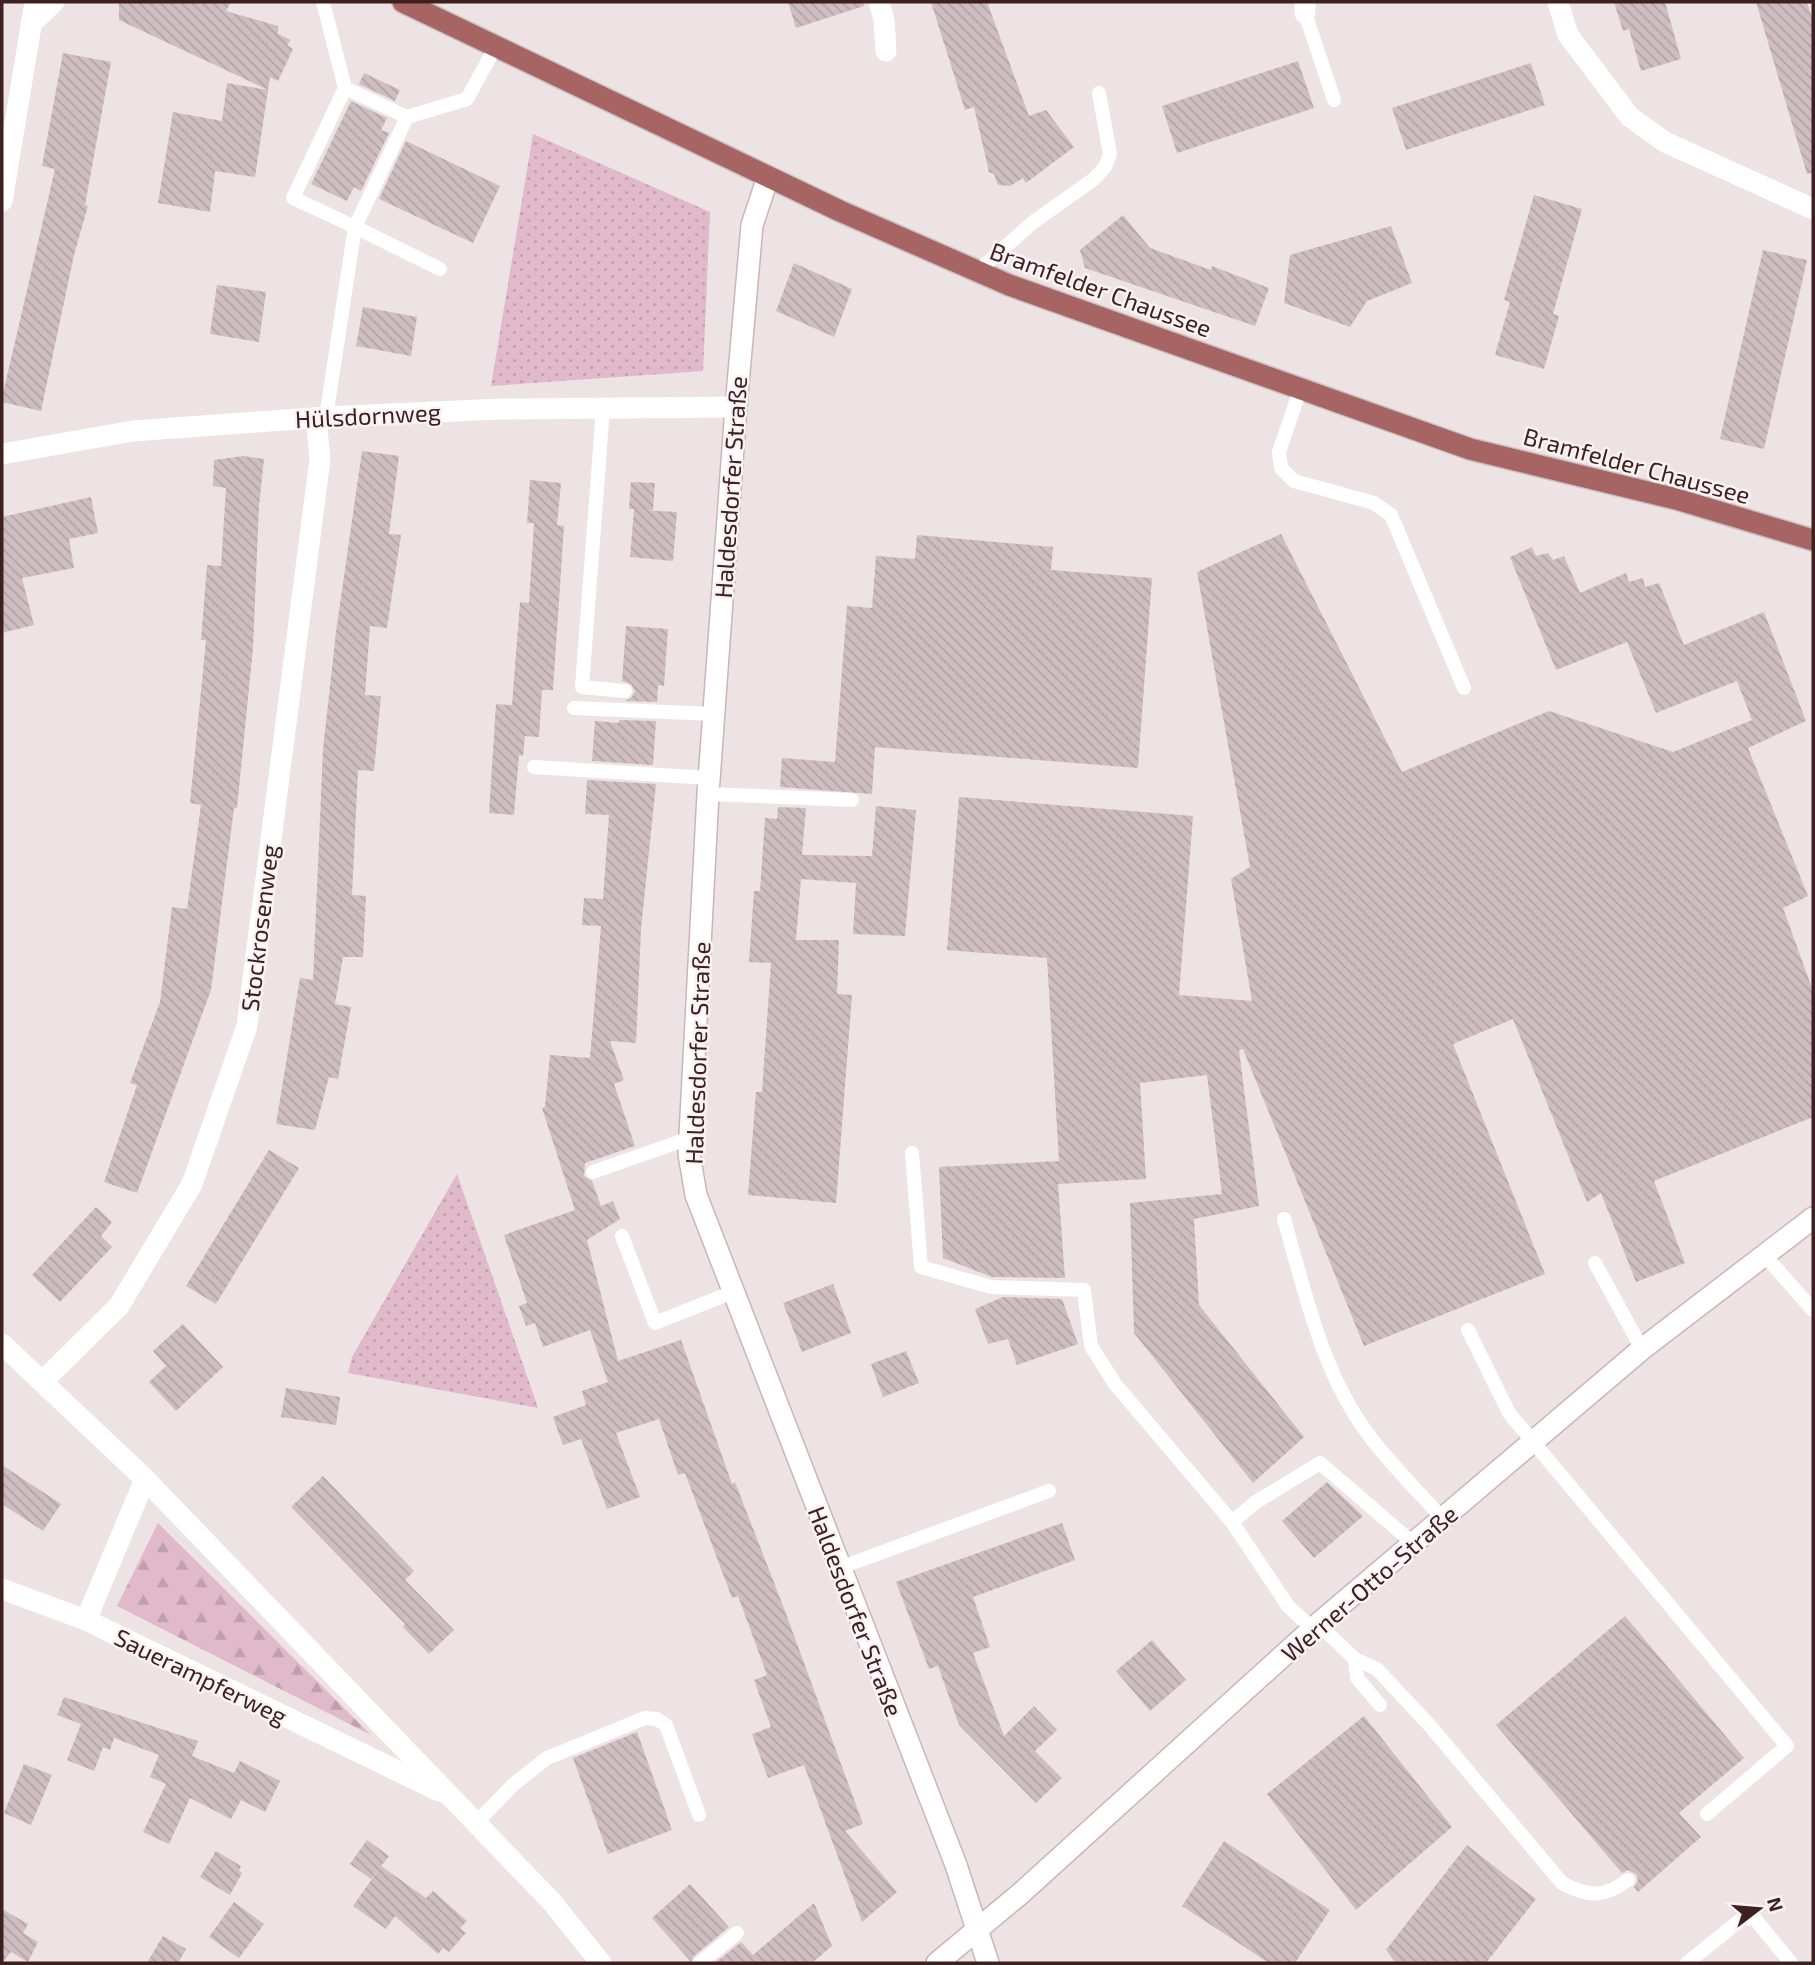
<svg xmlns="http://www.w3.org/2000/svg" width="1815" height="1965" font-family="'Exo 2',sans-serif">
<defs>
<pattern id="grass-dots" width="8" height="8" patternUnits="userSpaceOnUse" patternTransform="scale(1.75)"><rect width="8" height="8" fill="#e0b9cb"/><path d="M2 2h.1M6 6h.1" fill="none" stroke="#c19fae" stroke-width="1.8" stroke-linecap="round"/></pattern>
<pattern id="forest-firs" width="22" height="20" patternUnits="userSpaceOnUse" patternTransform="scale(1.75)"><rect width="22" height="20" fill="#e0b9cb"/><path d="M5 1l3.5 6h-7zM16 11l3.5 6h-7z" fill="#c19fae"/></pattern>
<pattern id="building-back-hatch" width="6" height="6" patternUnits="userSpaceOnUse" patternTransform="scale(1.75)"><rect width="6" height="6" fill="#cebec1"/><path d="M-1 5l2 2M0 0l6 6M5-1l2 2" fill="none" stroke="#b2a3a6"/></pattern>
</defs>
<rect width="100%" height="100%" fill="#ede2e4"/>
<g fill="url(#grass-dots)">
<path d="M533,134l177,78 -7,159 -212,15z"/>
<path d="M457,1174l81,234 -190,-35 4,-16z"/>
</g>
<path fill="url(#forest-firs)" d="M158,1523l213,212 -254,-129z"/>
<g fill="url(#building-back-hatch)">
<path d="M119,2h112l-5,9 52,15v8l13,6 -4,5 6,4 -15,32 -8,-4 -2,13 -149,-70z"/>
<path d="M788,2h75l1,4 -68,22z"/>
<path d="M931,2h56l42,114 17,-6 28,37 -48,36 -3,-5 -13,8 -12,-1 -4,-11 -5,-2 -15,-65 -9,3z"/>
<path d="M1614,2h51l16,57 -40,12 -12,-42 -6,2z"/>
<path d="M1756,2h51l6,20v151l-6,1z"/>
<path d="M63,53l48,9 -26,143 3,1 -14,49 -33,156 -39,-9v-4l53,-229 -13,-3z"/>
<path d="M1298,61l16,47 -137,45 -15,-47z"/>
<path d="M1531,63l14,42 -139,45 -14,-42z"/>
<path d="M364,73l36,17 -5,11 -36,-17z"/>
<path d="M227,83l41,7 -13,87 -40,-6 -5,41 -52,-9 15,-91 49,9z"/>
<path d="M351,101l36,17 -6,12 8,3 -28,58 -7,-4 -7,14 -36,-17z"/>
<path d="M406,141l94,45 -27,57 -94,-44z"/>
<path d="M1534,195l48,14 -29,105 6,2 -15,53 -49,-14 15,-53 -6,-2z"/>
<path d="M1123,215l27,33 61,22 1,-4 57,22 -14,38 -170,-58 -5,-18z"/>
<path d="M1391,226l21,57 -45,18 -17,26 -66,-24 6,-48z"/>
<path d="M1763,250l44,10 -43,189 -44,-10z"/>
<path d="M794,263l58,26 -18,48 -58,-26z"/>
<path d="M217,285l49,7 -7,50 -49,-8z"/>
<path d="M363,307l54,10 -6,39 -55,-10z"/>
<path d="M362,451l37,5 -10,78 12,1 -14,93 -17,-2 -5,69 16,1 -7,75 -16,-1 -6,125 14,1 -3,61h-20l-8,47 16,3 -13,72 -9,-2 -14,53 -39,-6 24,-146 13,2 10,-231 13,-117z"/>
<path d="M243,456l21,3 -5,47 -6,142 -16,160h-3l-23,182 -74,203 -33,-11 33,-97 -7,-2 30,-81 12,-95 15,2 14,-104 -11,-2 16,-163h-5l6,-75 14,1 2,-31 3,-47 -13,-2 1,-26z"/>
<path d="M530,480l31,3 -4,42 7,1 -11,164h-11l-3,47 -14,-1 -2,20 -4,-1 -5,60 -25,-2 7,-109 16,1 8,-103 9,1 5,-80h-7z"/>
<path d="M631,482l24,1 -2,27h-11l35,2 -4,49 -43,-4 4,-48h-5z"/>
<path d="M91,497l7,36 -29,6 5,29 -52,10 12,47 -32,8v-116z"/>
<path d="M1281,534l121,238 147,-61 124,41 79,-32 -15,-39 -81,32 -29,-71 -71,28 -46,-113 22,-10 4,9 12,-3 5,7 11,-4 16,37 46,-20 3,9 14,-4 2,9 14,-4 25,62 80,-33 42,109 -58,27 60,148 -25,12 30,83v126l-159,64 31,82 -49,19 -35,-89 -14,9 -74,-183 -60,25 92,230 -181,72 -121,-297 -4,1 20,156 -65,13 5,86 105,132 -51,46 -119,-150 -4,-130 92,-9 -15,-119 -67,8 6,96 -88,5 7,94 -73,-1 -49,-19 -4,-91 120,-6 -12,-203 -100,-8 12,-153 234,19 -14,179 73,6 -21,-122 19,-12 -53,-295z"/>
<path d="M917,535l136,12 -2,23 101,8 -14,190 -263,-21 -3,47 -92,-7 2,-29 53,4 12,-156 25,2 4,-52 39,3z"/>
<path d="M626,626l42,3 -4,57 -6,-1 -1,17 -32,-1 7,-4 3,-6 -4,-7 -9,-3z"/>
<path d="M619,720l37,1 -3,44 -61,-4 3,-40 24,2z"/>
<path d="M587,780l69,4 -15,145 -5,114 -26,-2 14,39 -10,4 21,62 -50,17 -1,13 8,5 9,25 12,-5 7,18 -33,21 31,121 63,-21 51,144 3,-2 50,129 78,213 -18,7 52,61 -35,30 -58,-157 -36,13 -16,-44 19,-7 -17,-47 13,-5 -29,-79 -6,2 -47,-125 -7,2 -19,-56 -43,14 24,64 -33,12 -26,-70 -18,6 -10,-28 33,-12 -4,-14 26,-9 -18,-52 -47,17 -8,-24 -9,3 -7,-20 8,-3 -23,-68 71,-25 -33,-102 3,-1 5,-52 40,3 11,-132 -19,-1 2,-27 19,1 6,-84 -24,-1z"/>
<path d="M876,806l40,4 -11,126 -52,-2 3,-51 -55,-4 -5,61h43l-2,54 15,1 -16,208 -88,-8 8,-103h6l9,-129 -22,-1 5,-71h6l5,-73 12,1 1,-12 28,1 -4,47 70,1z"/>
<path d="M269,1150l30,18 -83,136 -30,-18z"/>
<path d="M96,1207l16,15 -11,14 11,11 -52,55 -28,-27z"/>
<path d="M833,1284l18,49 -49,19 -19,-49z"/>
<path d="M1003,1297l59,2 16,45 -61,21 -9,-26 -20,5 -13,-35z"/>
<path d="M183,1324l40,43 -47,44 -27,-29 17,-16 -13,-15z"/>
<path d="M906,1351l13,32 -36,14 -12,-33z"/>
<path d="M286,1388l54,9 -4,28 -55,-8z"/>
<path d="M2,1465l59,39 -18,27 -41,-27z"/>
<path d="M323,1476l91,95 -9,9 49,50 -25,24 -26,-27 2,-3 -114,-117z"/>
<path d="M1327,1482l36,34 -49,42 -32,-37z"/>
<path d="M1062,1523l13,37 -102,37 17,50 -17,6 31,83 30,-30 23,24 -22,21 27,27 -26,25 -77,-78 -21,-59 -9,3 -33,-87z"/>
<path d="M1625,1616l119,142 -65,55 22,24 -63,55 -4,-5 4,-7 -2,-6 -8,-4 -6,3 -126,-148z"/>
<path d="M1152,1640l34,40 -36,31 -34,-40z"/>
<path d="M64,1697l134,44 -6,15 42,17 6,-12 40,20 -15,31 -24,-12 -10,19 -41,-21 -21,46 -26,-12 23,-48 -16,-7 9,-22 -45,-17 -4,12 -7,-3 -9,24 -27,-11 14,-36 -24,-9z"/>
<path d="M1364,1716l88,111 -96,83 -89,-116z"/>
<path d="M637,1732l35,98 -64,24 -35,-96z"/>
<path d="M24,1764l28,11 -21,50 -27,-12z"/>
<path d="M367,1840l22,16 -18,23 -21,-15z"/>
<path d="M1224,1841l106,69 -35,53h-26l-87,-57z"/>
<path d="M1467,1845l69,54 -50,64h-90l-10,-13z"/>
<path d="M216,1851l25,15 -2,5 3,2 -12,22 -30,-18z"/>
<path d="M381,1866l45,32 7,-7 34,30 -7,7 6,5 -17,19 -6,-4 -5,6 -43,-38 -9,13 -33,-23z"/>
<path d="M690,1884l39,43 -35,29 -3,6 -39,-44z"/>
<path d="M234,1902l30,22 -25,34 -30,-21z"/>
<path d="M814,1903l18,43 -20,17h-97l26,-21 12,13z"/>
<path d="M2,1909l26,15 -5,9 15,9 -10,20 -17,-10 -9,11z"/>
<path d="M163,1936l23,13 -8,14h-31z"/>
</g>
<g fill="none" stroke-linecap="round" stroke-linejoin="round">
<g stroke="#ceb4b6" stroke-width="24">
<g id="secondary">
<path d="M768,177l-16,48 -16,182 -28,387 -19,360 7,41 260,670 32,98"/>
<path d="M937,1963l83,-69 298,-270 324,-275 171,-131"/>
</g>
</g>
<g stroke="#c9c1c1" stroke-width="24">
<path id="primary" d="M403,2l437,209 169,74 461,164 206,50 137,41"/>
</g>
<g stroke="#fff" stroke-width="14">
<path d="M323,2l22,86 -52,110 62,29 -29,190"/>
<path d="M1305,13l29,87"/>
<path d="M345,88l62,29 60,-18 29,-53"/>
<path d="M407,117l-52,110 85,42"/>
<path d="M977,272l55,-49 62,-44 11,-12 5,-13 -11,-61"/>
<path d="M1300,390l-21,62 2,16 13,13 80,22 17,12 73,173"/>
<path d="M603,408l-21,279 43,4"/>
<path d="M574,708l140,6"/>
<path d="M534,767l175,11"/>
<path d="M708,794l144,6"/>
<path d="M912,1153l9,114 70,20 93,3 7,56 24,38 117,138 24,-20 64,-39 93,80"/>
<path d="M593,1172l97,-34"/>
<path d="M1284,1219c21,73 38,154 84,215 22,30 50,57 75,85"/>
<path d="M622,1236l33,87 78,-31"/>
<path d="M1766,1257l47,53"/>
<path d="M1595,1263l47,86"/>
<path d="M1468,1330l41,83 278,333 -80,68"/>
<path d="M1232,1522l56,84 25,23"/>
<path d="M839,1568l210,-77"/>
<path d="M1318,1624l37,35 22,10 54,58 131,156c26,14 42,15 66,-3"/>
<path d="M1355,1659l2,19 23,27"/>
<path d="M477,1822l37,-38 33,-26 98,-40 12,1 9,6 33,90"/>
<path d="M700,1963l37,-30"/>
<path d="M1687,1963l56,-45 12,1 36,44"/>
</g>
<g stroke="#fff" stroke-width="21">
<path d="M879,2l5,18 2,31"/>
<path d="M1305,2v11"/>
<path d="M1558,2l10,33 62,82 35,25 148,67"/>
<path d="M31,24l23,-22"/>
<path d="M2,201l33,-199"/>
<path d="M2,454l131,-23 193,-14 173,-8 237,-2"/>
<path d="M2,1344l143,135 406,422 50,62"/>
<path d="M43,1381l76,-75 73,-122 55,-158 73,-567 -4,-41"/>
<path d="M2,1589l84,31 353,171"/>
<path d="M86,1620l59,-141"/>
</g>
<use href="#secondary" stroke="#fff" stroke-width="21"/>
<use href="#primary" stroke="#a66463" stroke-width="21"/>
</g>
<g text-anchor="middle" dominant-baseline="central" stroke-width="5" stroke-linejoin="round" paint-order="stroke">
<g font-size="24" fill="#3f2020" stroke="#f9f3f4">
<text transform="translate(1101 289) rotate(20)">Bramfelder Chaussee</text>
<text transform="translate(368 415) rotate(-3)">Hülsdornweg</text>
<text transform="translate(1637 465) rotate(15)">Bramfelder Chaussee</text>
<text transform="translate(730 487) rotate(-86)">Haldesdorfer Straße</text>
<text transform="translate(259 928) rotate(-83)">Stockrosenweg</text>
<text transform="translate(697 1053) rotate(-88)">Haldesdorfer Straße</text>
<text transform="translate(1369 1583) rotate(-41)">Werner-Otto-Straße</text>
<text transform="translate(856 1611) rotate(69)">Haldesdorfer Straße</text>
<text transform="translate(201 1676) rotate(26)">Sauerampferweg</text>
</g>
</g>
<rect width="1815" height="1965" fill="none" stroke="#3f2020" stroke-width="7"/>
<g transform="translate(1759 1909) rotate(74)" stroke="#f9f3f4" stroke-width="5" paint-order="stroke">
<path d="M0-5L12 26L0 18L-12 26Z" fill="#3f2020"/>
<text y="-10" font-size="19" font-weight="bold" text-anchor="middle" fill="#3f2020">N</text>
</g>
</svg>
